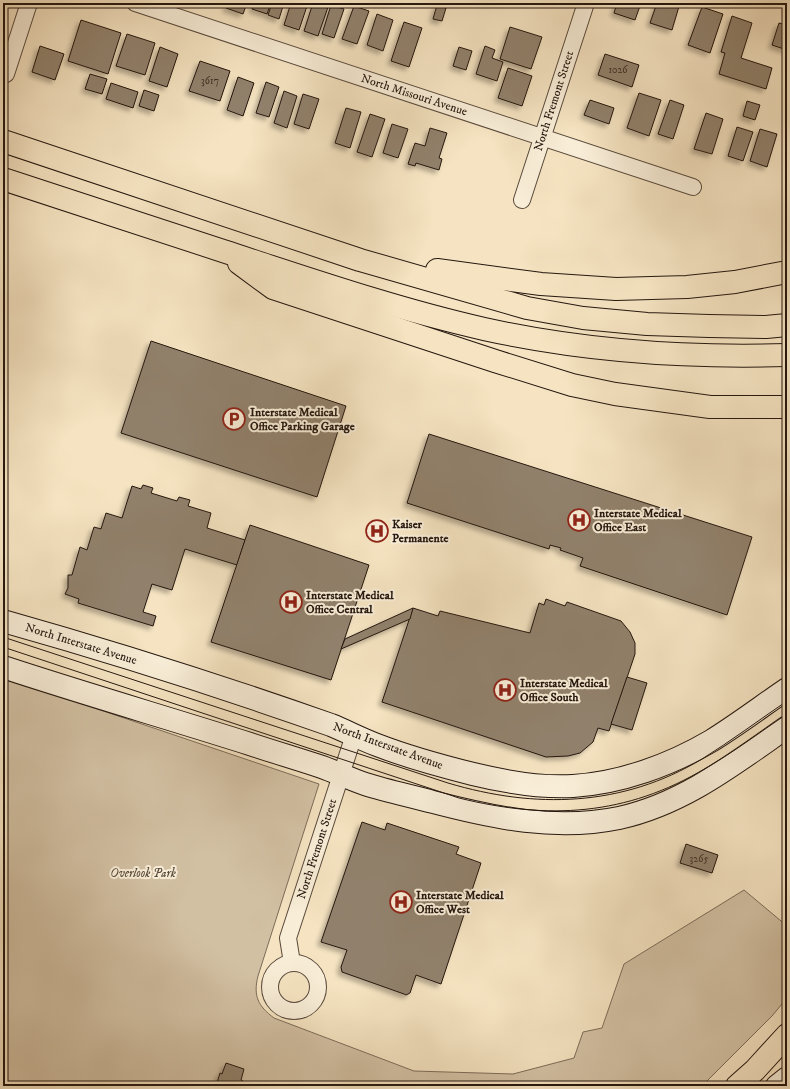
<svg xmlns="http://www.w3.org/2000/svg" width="790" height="1089" font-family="'IM FELL DW Pica',serif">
<defs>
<filter id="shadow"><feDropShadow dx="-3.5" dy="3.5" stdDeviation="2" flood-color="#0004"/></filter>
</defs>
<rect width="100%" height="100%" fill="#f5e3c1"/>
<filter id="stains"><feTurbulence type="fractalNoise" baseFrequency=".005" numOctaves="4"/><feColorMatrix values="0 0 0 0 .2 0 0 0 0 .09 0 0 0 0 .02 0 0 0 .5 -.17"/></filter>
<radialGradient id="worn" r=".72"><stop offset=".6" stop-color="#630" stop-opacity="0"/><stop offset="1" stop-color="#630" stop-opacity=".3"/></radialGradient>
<path fill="#d2c0a3" stroke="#7c6c59" d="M3,677l316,107 -61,192c-5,20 0,30 16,42l140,53 99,3 61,-16 9,-26 19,-4 22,-64 120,-74 43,36v72l-15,18 -67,67 -5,3h-697z"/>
<g fill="#91816c" stroke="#25170f" filter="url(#shadow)">
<path d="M228,3h19l-4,11 -17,-6z"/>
<path d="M254,3h17l-4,11 -15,-5z"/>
<path d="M272,3h12l-5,16 -11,-4z"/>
<path d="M291,3h17l-9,27 -15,-5z"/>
<path d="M313,3l15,4 -10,29 -14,-5z"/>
<path d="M617,3h24l-6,17 -21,-7z"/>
<path d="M657,3h23l-8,27 -22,-7z"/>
<path d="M331,5l13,4 -10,29 -12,-4z"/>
<path d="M437,5l9,3 -4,13 -9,-2z"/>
<path d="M354,6l15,5 -12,33 -15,-5z"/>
<path d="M702,7l21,7 -13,39 -22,-8z"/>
<path d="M377,14l16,6 -10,31 -16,-6z"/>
<path d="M732,16l20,7 -11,35 31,10 -6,21 -47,-15 6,-21 -4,-1z"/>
<path d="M81,20l40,13 -13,41 -40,-13z"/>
<path d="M404,22l18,6 -13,39 -18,-6z"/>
<path d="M779,23l8,2v25l-15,-5z"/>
<path d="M510,27l32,10 -11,32 -31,-10z"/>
<path d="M127,34l28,9 -10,32 -29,-9z"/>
<path d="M40,46l24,8 -9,26 -23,-8z"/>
<path d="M485,46l10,4 -3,8 11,4 -6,19 -21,-7z"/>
<path d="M160,47l18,7 -11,33 -18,-6z"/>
<path d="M459,47l13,4 -6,19 -13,-4z"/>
<path d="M605,54l34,11 -7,22 -34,-12z"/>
<path d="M200,61l30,10 -10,30 -31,-10z"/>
<path d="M508,68l24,8 -10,30 -24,-8z"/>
<path d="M90,74l17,5 -5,15 -17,-5z"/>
<path d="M238,77l16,6 -11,33 -16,-6z"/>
<path d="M266,82l13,5 -10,30 -13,-4z"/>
<path d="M111,83l27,9 -5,16 -27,-9z"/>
<path d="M144,90l15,5 -5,16 -15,-5z"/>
<path d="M284,91l13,5 -10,32 -13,-5z"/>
<path d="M639,93l22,7 -12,36 -22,-8z"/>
<path d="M303,94l16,5 -10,30 -15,-5z"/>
<path d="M590,100l24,8 -5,16 -25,-9z"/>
<path d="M670,100l14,5 -11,34 -15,-5z"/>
<path d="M747,101l13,4 -5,15 -12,-4z"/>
<path d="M346,108l15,4 -11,36 -15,-5z"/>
<path d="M706,113l17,6 -11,35 -18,-5z"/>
<path d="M370,114l15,5 -13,38 -15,-5z"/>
<path d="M392,124l16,5 -10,29 -15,-5z"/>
<path d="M737,127l16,5 -10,29 -15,-5z"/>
<path d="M430,128l17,5 -8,25 3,1 -3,11 -23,-7 -1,3 -7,-2 7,-21 10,3z"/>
<path d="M760,129l17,5 -10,33 -17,-6z"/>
<path d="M151,341l195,65 -29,91 -196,-64z"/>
<path d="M429,434l323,103 -25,78 -147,-49 3,-8 -23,-8 1,-2 -11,-3 -1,4 -142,-46z"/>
<path d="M143,485l10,3 -2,5 26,8 2,-4 11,3 -2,6 23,7 -4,15 38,12 -8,25 -52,-16 -13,41 -20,-6 -9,28 13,4 -3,10 -75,-23 1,-4 -14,-5 3,-6v-13h4l8,-28 7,3 7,-23 7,2 5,-16 16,5 10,-32 9,3z"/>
<path d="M250,525l119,40 -38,115 -120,-38z"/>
<path d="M546,599l19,7 2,-4 54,19 9,11 5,11v11l-26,77 -11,-3 -5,14 -13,11 -12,3 -22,1 -164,-55 31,-94 25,8 2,-5 90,22 9,-30 5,2z"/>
<path d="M413,608l-3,11 -69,30 4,-10z"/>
<path d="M627,677l20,6 -15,47 -21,-6z"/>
<path d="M362,822l23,8 2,-7 72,24 -3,7 25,9 -40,121 -25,-9 -6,18 -4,2 -2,-1 -62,-22 -1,-5 6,-17 -26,-8z"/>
<path d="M686,844l32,11 -6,18 -32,-10z"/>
<path d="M226,1063l18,6 -3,11 2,1 -2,5h-25l4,-13 2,1z"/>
</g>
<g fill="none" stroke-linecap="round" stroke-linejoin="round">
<g stroke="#594a3c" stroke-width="18">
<g id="street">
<path d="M135,3l558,184"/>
<path d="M6,74l23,-71"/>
<path d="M522,200l64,-197"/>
<circle cx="294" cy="987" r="24"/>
<path d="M292,963l-4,-25 66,-203"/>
</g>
</g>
<g stroke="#25170f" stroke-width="24">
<g id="secondary">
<path d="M3,621c110,31 220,66 328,104 15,6 30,14 46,20 31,12 64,21 96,29 33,8 66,14 100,12 48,-3 97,-21 138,-45 26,-16 51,-35 76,-52"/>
<path d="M3,667c82,27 165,51 247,77 24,8 48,15 72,23 14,5 28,12 43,17 22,7 46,12 68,18 61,16 123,29 186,16 64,-14 115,-54 168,-91"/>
<path d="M777,1086l10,-8"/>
</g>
</g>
<g stroke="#25170f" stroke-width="24">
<g id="highway">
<path d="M3,141l357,119 167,48 56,10 64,6 62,2 57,1 21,-2"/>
<path d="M3,179c73,24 147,48 220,72 86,28 173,58 261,78 100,22 201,29 303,26"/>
<path d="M239,263l34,25 222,73 77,24 43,9 95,13h77"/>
<path d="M437,270l104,14 75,5 71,-2 48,-5 52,-10"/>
<path d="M737,1086l18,-16 32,-35"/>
</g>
</g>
<use href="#street" stroke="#f8edd7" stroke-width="16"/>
<use href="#secondary" stroke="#f8edd7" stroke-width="22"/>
<use href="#highway" stroke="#f5e3c1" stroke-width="22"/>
<g stroke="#25170f" stroke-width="1">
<path d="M3,637l445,146c87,26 174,24 254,-24 29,-18 57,-39 85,-58"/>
<path d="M3,647l456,151c89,22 167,18 247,-30 28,-16 54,-36 81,-54"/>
</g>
</g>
<defs>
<g id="parking-ring" transform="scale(1.15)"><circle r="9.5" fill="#f8edd7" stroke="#8f2418" stroke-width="1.5"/><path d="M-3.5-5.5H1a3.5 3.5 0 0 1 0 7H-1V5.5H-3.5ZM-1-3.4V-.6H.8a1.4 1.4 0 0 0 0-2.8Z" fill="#8f2418"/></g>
<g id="hospital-ring" transform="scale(1.15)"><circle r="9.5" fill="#f8edd7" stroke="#8f2418" stroke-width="1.5"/><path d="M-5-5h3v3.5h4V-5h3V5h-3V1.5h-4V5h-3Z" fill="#8f2418"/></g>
</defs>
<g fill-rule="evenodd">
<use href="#parking-ring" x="234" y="419"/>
<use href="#hospital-ring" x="579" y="520"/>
<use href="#hospital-ring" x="377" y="531"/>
<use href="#hospital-ring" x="291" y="602"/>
<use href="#hospital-ring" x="505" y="690"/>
<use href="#hospital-ring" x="401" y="902"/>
</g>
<g text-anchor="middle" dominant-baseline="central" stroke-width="4" stroke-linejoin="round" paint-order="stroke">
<g font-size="10" fill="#403226">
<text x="618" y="70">1026</text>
<text x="210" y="81">3617</text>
<text x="699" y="859">3265</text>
</g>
<g font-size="12" fill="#25170f" stroke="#f8edd7">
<text transform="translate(414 95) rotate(18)">North Missouri Avenue</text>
<text transform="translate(554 101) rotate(-72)">North Fremont Street</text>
<text transform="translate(81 644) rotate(17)">North Interstate Avenue</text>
<text transform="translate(388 746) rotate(20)">North Interstate Avenue</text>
<text transform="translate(317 849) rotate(-72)">North Fremont Street</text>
</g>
<g font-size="12" font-weight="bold" fill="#25170f" stroke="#f8edd7" text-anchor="start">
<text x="250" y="412">Interstate Medical<tspan x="250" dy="14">Office Parking Garage</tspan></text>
<text x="594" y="513">Interstate Medical<tspan x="594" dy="14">Office East</tspan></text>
<text x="392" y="524">Kaiser<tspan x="392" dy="14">Permanente</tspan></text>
<text x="306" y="595">Interstate Medical<tspan x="306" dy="14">Office Central</tspan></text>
<text x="520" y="683">Interstate Medical<tspan x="520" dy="14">Office South</tspan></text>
<text x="416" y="895">Interstate Medical<tspan x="416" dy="14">Office West</tspan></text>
</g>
<g font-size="12" font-style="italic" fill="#594a3b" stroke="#f8edd7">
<text x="143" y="873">Overlook Park</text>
</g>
</g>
<rect width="790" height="1089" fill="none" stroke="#f5e3c1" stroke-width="16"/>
<rect x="4" y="4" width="782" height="1081" fill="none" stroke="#25170f" stroke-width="2"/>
<rect x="8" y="8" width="774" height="1073" fill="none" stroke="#25170f"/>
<rect width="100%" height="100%" filter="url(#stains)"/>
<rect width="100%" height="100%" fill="url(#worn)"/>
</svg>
